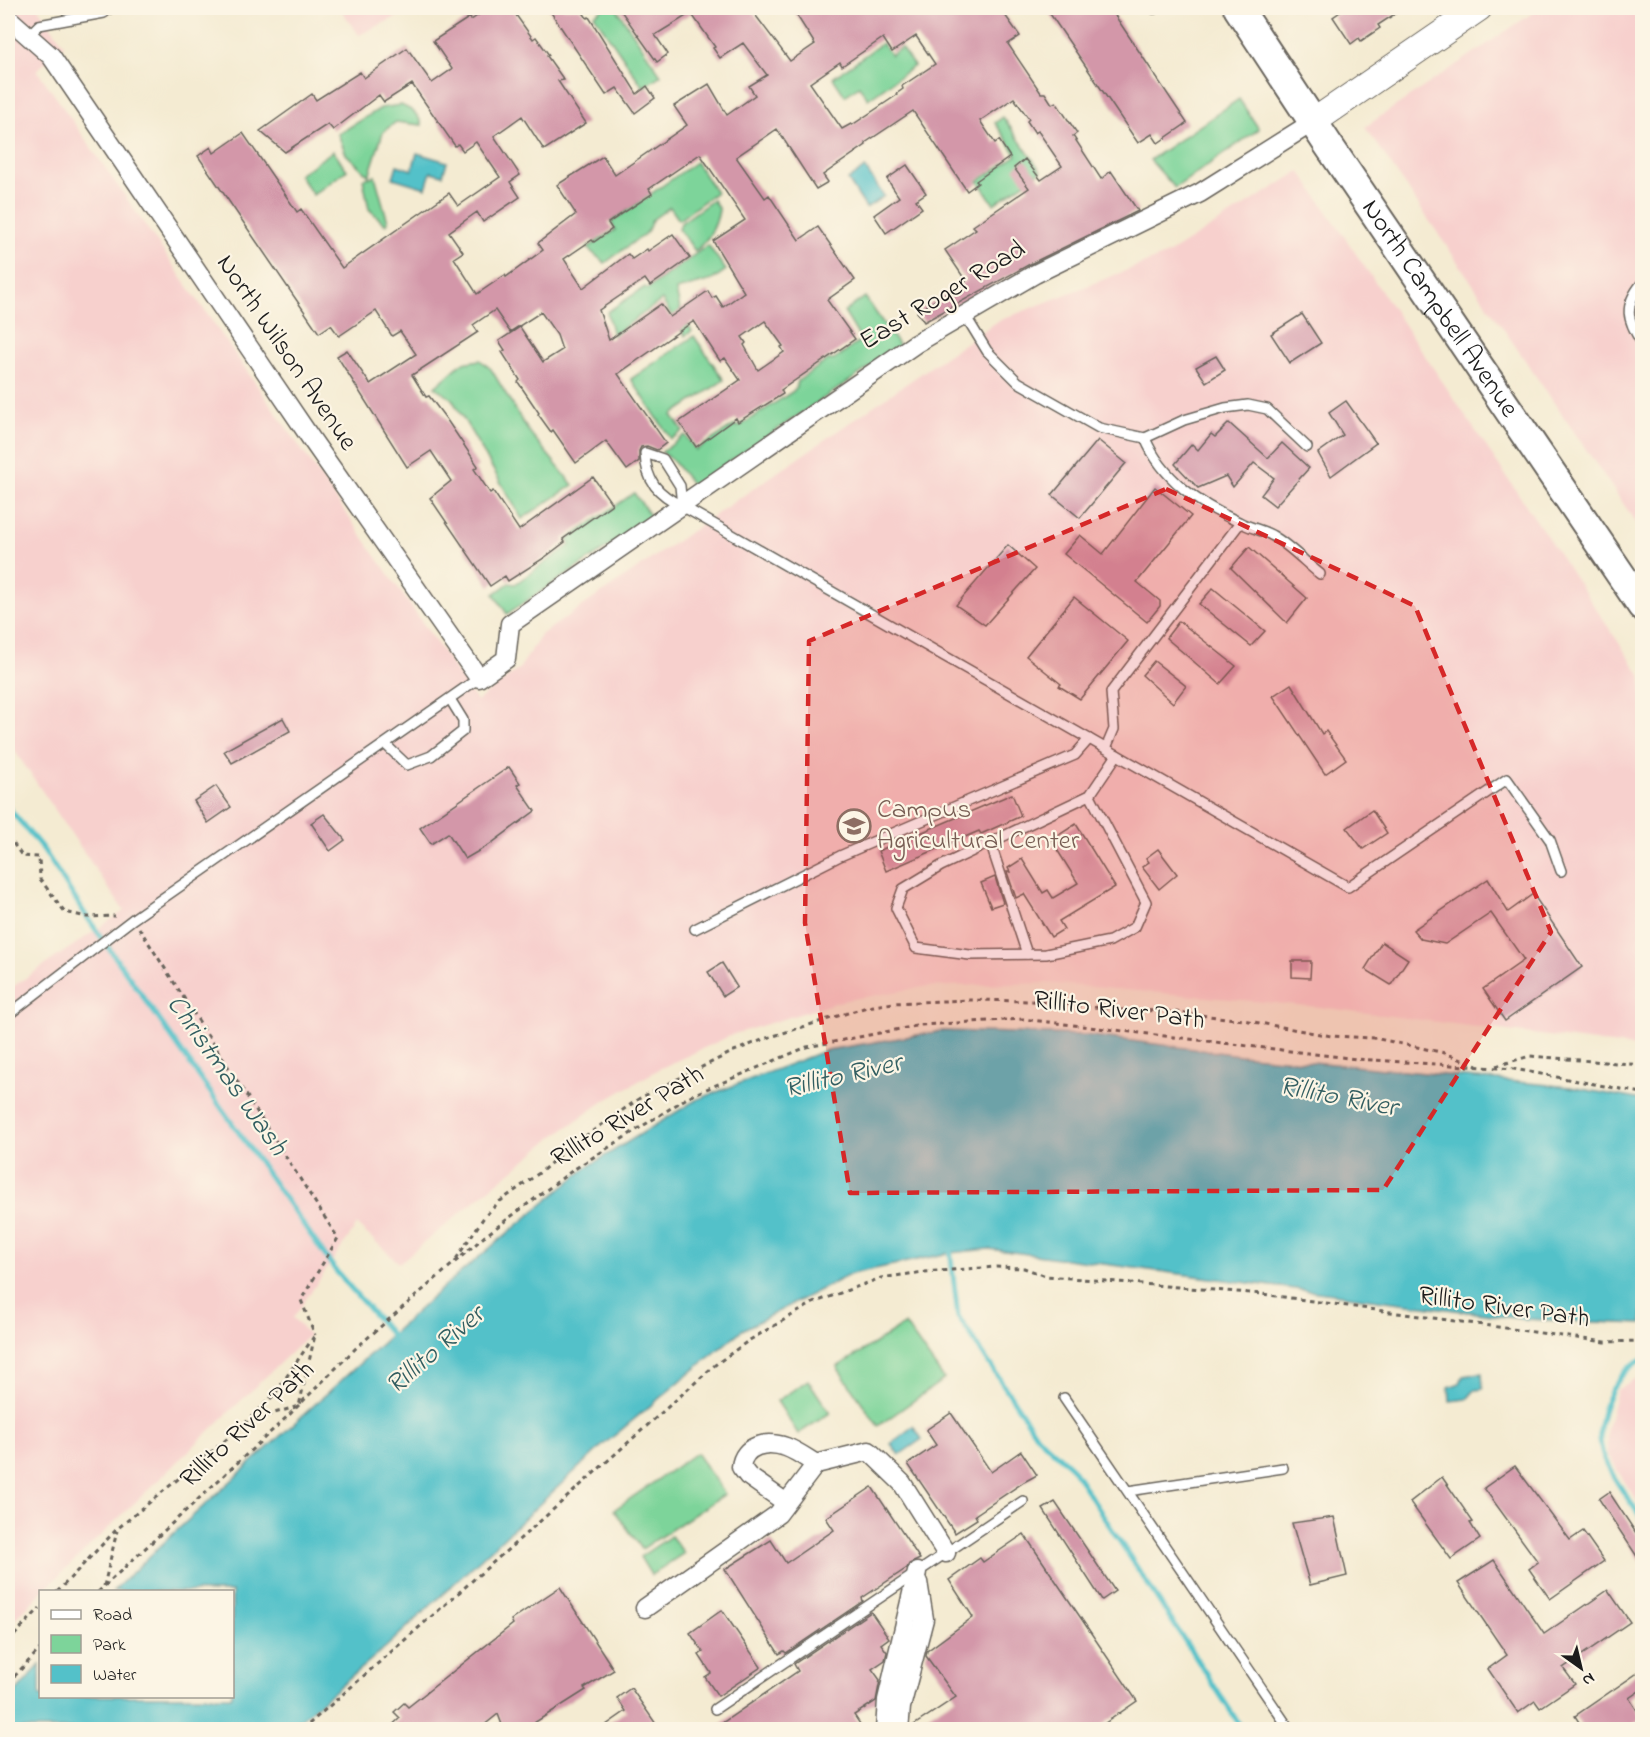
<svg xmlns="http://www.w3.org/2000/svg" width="1650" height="1737" font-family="'Indie Flower',sans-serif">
<rect width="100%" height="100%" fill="#fcf5e5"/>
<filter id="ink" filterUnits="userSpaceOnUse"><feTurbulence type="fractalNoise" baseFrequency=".0167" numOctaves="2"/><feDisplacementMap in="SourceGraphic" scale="12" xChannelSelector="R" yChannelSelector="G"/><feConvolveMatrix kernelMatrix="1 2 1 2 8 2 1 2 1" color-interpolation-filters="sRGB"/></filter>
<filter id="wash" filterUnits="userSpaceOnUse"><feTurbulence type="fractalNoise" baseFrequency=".008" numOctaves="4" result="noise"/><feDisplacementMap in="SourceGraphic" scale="24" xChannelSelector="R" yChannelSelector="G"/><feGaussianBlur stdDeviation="1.35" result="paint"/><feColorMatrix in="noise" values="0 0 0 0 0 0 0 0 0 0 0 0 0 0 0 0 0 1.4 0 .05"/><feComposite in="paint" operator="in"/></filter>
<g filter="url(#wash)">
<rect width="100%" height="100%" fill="#f4ebd2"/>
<g fill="#f7d0cd">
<path d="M8,8h30l26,37 -27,25 440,631 42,-32 23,-35 454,-312 172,-68 132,-83 342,506v371l-322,-41 -274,-24 -123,4 -81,14 -108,33 -73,34 -60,35 -48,34 -154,126 -42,-38 -64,93 16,17 -266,256 -3,1v2l-32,32v-636l116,-79 -116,-170z"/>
<path d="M340,8h75l-56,27z"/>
<path d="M1540,8h102v523l-277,-404z"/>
<path d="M1642,1374v135l-35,-55v-25l10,-39z"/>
</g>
<g fill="#7dd49a" stroke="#4c785b" stroke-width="1.5">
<path d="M604,8h12l45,67 -18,12 -49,-72z"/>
<path d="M882,43l9,12 10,-7 13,18 -46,33 -9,-13 -14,10 -12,-18z"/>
<path d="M1239,99l20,30 -84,59 -25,-28z"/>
<path d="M401,105c11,5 17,8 21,20l-26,-3 -13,10 -14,44 -23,-22 -8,-20 43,-26z"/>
<path d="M1003,117l38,54 -47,33 -16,-23 39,-26 -22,-32z"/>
<path d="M333,151l14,19 -34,25 -14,-20z"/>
<path d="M696,162l20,30 -37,28 -9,-13 -18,13 -5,12 -42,31 -18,-15 28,-18 -4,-8z"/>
<path d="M375,176l13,46 -2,3 -17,-16 -6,-30z"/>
<path d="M713,200l6,10c-3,17 -10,30 -24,41l-16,-22 2,-6z"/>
<path d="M708,245l18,25 -14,10 -36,10 5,24 11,17 -7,5 -23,-36 -49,35 -6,-23 38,-25 2,2z"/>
<path d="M865,297l35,50 -207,139 -19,-24 -12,-10 23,-17 11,15 39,-25 3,2 57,-37 3,-9 30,-21h6l27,-20 -17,-28z"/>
<path d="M694,336l30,44 -52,35 11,16 -12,8 -40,-60z"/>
<path d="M480,360l11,9 36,60 46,56 -51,34 -70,-120 -17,-12 27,-24z"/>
<path d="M634,493l18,25 -145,96 -13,-20 15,-11 6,1 55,-39 -3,-5z"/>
<path d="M905,1324l39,55 -66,47 -41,-59z"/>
<path d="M808,1380l22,33 -32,21 -21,-33z"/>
<path d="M696,1453l29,41 -83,55 -28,-39z"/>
<path d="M671,1536l13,17 -33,22 -11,-18z"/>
</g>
<g fill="#53c1c9" stroke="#386e72" stroke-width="1.5">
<path d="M417,153l30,9 -4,13 -12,-3 -5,16 -33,-10 4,-13 15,5z"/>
<path d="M865,168l19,28 -18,12 -18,-28z"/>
<path d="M942,1031l143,4 155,20 330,32 72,13v224l-119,-5 -534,-70 -40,4 -98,21 -109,56 -139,115 -217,202 -97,82h-281v-28l32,-36v31h192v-104l-119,-1 61,-58 274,-250 139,-116 109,-67 131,-50z"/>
<path d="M1482,1373l1,16 -8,1 -8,9 -17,2 -1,-14 11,-4 3,-7z"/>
<path d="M913,1426l9,13 -23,16 -8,-11z"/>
</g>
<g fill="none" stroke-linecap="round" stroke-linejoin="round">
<g stroke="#53c1c9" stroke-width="5">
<path d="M8,807l35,42 44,68 249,354 61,70"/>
<path d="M950,1249l8,67 79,120 35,32 171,262"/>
<path d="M1642,1359c-32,17 -52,66 -37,101 7,18 26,42 37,59"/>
</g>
</g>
<g id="blocks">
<g fill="#d397a9" fill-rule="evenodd">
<path d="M489,8h22l22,31 3,-2 13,18 -2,1 17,24 -6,1 28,42 -42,27 -22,-34 -28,20 26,39 -10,7 10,15 -37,25 -6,-10 -28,20 14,20 -9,6 23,36 28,-19 1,2 37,-27 -5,-7 38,-29 -19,-29 46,-29 12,19 72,-50 -13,-19 35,-22 18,31 28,-20 -6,-9 18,-11 -24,-32 -23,15 -7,-10 2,-1 -24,-34 -36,22 13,19 -11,8 -38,-54h131l40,53 25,-17 -23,-36h208l20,28 -12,8 33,49h4l7,11 4,-2 21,31 -4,3 28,43 10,-8 27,40 -108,53 -106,58 -7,-10 49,-31 -21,-31 31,-21 -3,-3 56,-38 -15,-20 11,-9 16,21 21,-14 -24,-35 -3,2 -8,-12 2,-2 -15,-21 -34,23 15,22 4,-3 11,17 -34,24 2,2 -11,8 -54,-80 -48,32 1,2 -43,30 5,7 -12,7 -39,-60 -41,28 29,41 4,-3 30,45 19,-13 37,53 -28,20 28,39 -74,51 2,4 -45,28 -2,-4 -40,29 -17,-25 61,-42 -15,-22 -5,3 -26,-40 -76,53 48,69 -9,7 -10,-4 -6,1 -2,4v10l-12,9 -21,-29 -30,22 -23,-33 -2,2 -13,-18 1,-1 -21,-31 2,-2 -18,-28 3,-2 -6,-9 21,-14 23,35 19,-12 -5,-15 -16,-23 -31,20 -15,-22 -22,15 5,7 -66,43 14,22 3,-1 18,24 31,46 -4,3 16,24 3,-2 26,39 74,-53 19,27 -49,35 2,3 -21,16 -36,23 -3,-5 -15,10 -60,-88 21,-17 -20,-30 -24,16 -70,-111 10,-6 23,34 46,-30 -16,-23 -8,5 -16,-25 -37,25 -8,-11 -12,8 -121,-177 13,-9 3,6 29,-20 54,79 4,-3 41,59 107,-75 9,13 42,-29 -24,-35 -13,9 -5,-7 -3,2 -43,-62 -28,18 -5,-7 -46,35 -5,-6 -43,28 -25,-21 52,-37 4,6 44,-28 4,6 43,-30 25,35 20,-14 -19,-28 37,-24 1,3zM916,36l19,28 -33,22 1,3 -7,5 1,1 -45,30 -1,-1 -9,5 -32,-46 30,-21 2,4 41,-28 9,14zM700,154l45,66 -32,21 31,51 -21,15 -7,-11 -4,2 -4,-7 -38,26 -9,-13 -52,36 -10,-30 46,-31 5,7 40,-28 -17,-24 -25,17 -1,-2 -15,10 -4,-5 -45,34 -19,-29 28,-19 2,2 18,-13 -4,-6 44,-29 -3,-5zM765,321l18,25 -2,1 3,5 -26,18 -14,-25 2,-2 -4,-6z"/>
<path d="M548,8h32l7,10 2,-1 48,77 10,-8 8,12 -20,15 -18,-25 -11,7z"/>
<path d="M1046,8h64l77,115 -29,20 -6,-9 -14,9z"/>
<path d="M1346,8h58l-26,17 2,3 -19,13 -2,-3 -8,6 -18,-27z"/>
<path d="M907,165l19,28 -10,7 6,8 -36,25 -12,-18 25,-18 -12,-18z"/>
<path d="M1302,314l19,29 -31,20 -19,-29z"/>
<path d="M1216,356l9,14 -19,12 -10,-15z"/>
<path d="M1346,401l30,42 -45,33 -13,-23 25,-18 -14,-22z"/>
<path d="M1229,423l39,35 14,-15 27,25 -34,38 -14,-11 13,-17 -20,-15 -21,24 -7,-11 -28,12 -23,-24 17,-20 6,6 13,-16 4,3z"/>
<path d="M1098,440l28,23 -46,55 -28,-23z"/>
<path d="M1155,487l36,29 -54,66 23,19v5l-13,16 -83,-68 16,-19 23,19z"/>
<path d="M1008,545l27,24 -50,56 -29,-20z"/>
<path d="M1249,547l58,51 -20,25 -56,-55z"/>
<path d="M1213,588l52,43 -14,15 -52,-42z"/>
<path d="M1074,597l54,44 -48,58 -21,-13 2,-2 -35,-28z"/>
<path d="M1179,621l57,45 -16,18 -54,-46z"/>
<path d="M1154,661l32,25 -13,17 -31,-28z"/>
<path d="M1291,684l31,50 4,-3 20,28 -21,15 -52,-78z"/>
<path d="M283,718l7,13 -58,32 -8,-12z"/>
<path d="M509,767l11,16 -3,2 18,26 -46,34 -24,14 -17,-26 -17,11 -11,-16z"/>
<path d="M216,786l15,21 -23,16 -14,-22z"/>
<path d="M1012,794l9,22 -40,18 -2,-3 -93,40 -8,-20z"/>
<path d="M1372,810l15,23 -24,16 -16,-21z"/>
<path d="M324,814l21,26 -15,11 -19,-28z"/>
<path d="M1076,824l39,63 -56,34 5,8 -13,8 -27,-43 -8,4 -9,-26h3l-2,-4 14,-9 21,34 5,-3 5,8 25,-15 -27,-43z"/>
<path d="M1158,849l19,25 -18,15 -17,-22 7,-5 -3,-4z"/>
<path d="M995,877l8,26 -12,4 -10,-24z"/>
<path d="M1488,879l20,33 25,-18 49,73 -77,54 -22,-32 41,-29 -33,-47 -46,31 -24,-5 -8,-9z"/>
<path d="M1382,942l26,17 -17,26 -26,-16z"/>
<path d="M1292,961h19l-1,17 -18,-1z"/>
<path d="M722,963l15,24 -14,9 -15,-24z"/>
<path d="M951,1413l40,59 30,-21 16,24 -13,7 -49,33 2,4 -22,14 -47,-69 28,-19 -10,-15z"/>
<path d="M1515,1466l55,74 13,-9 21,30 -54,38 -21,-30 9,-7 -54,-74z"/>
<path d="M1442,1477l31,45 -3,1 10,16 -29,20 -41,-57z"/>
<path d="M872,1487l48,72 -11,5 -2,4 -45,30 1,3 -77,52 -2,-2 -5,3 -54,-85 46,-29 15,23 48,-33 -8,-12z"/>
<path d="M1609,1492l33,50v22l-43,-65z"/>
<path d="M1055,1502l60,89 -13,9 -59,-91z"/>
<path d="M1334,1517l13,59 -37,9 -18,-62z"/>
<path d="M1024,1534l113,167 -42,29h-185l1,-3 45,-30 -30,-41 1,-5 46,-34 -24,-37 31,-22 3,4z"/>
<path d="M1494,1560l50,74 64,-44 22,32 -67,46 12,16 -35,24 -5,-7 -17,12 -30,-44 19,-14 -49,-72z"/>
<path d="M560,1587l54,83 -30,18 2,2 -63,40h-19l-6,-16 -20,16h-91l13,-12 -6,-6 10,-9 4,4 105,-83 -2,-4z"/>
<path d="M722,1610l39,57 -43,29 -13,-19 6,-4 -12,-18 4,-3 -13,-19z"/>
<path d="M871,1612l18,26 -8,6 6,8 -2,8 -13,9 8,11 -4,21 -22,14 10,15h-152l86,-59 -4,-7z"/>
<path d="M1642,1670v19l-13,9 13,20 -16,12h-42l-9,-14z"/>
<path d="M631,1688l25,36 -9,6h-48l27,-19 -9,-13z"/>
</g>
</g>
</g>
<g filter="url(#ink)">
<use href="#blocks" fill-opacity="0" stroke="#68645c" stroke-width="1.5"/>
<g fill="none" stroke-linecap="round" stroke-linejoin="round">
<g stroke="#68645c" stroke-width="12">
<g id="lane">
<path d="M1154,9l1,-1"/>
<path d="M28,36l11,-11 65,-12 6,-5"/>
<path d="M1642,283c-19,23 -15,37 0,60"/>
<path d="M965,315l22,36 31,31 81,46 46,10 39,-18 41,-12 23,-3 19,4 40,38"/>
<path d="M1145,438c17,41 54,66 94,84 11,6 24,8 34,14 17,10 32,26 47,38"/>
<path d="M645,453l18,6 17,27 2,20c-24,-12 -36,-24 -37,-53z"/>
<path d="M682,506l666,381 159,-108 43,61 11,31"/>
<path d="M385,744l22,21 24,-9 32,-25v-11l-13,-21"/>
<path d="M1106,748l8,-19 -3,-37 129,-169"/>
<path d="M1090,795l56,107 -11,25 -25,14 -64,13 -76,1 -54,-7 -20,-40 7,-19 38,-23 149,-71 27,-40"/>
<path d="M990,842l37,112"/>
<path d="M695,929l145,-73 235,-101 14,-16"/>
<path d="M8,1015l125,-96 346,-241"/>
<path d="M1064,1398l226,332"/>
<path d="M1128,1491l155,-23"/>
<path d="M715,1709l308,-208"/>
</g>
</g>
<g stroke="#68645c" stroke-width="21">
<g id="street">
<path d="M8,18l43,38 261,384 167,238 27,-19 4,-35 405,-280 120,-70 165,-81 113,-71"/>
<path d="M816,1464l53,-13 33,32 44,70"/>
<path d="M785,1502l-37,-26 -7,-9c2,-22 26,-27 45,-20 11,4 20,11 30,17"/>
<path d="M645,1608l133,-94 38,-50"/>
<path d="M885,1730l2,-30 30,-128"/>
<path d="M899,1730l2,-23 23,-88 -6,-37"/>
</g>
</g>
<g stroke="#68645c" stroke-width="28">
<path id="secondary" d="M1313,122l166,-114"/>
</g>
<g stroke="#68645c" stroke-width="32">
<g id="primary">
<path id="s1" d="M1238,8l89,135 315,463"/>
</g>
</g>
<g stroke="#68645c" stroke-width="3" stroke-dasharray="4.5 4.5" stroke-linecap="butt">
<path d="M8,807v7"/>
<path d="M8,836l14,20 17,1 1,22 25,33 22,5 28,-1"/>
<path d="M139,928l199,310 -37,62 14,35"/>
<path d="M1496,1066l34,-10 112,9"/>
<path d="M456,1259l28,-42 15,-15 43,-31 22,-20 76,-53 94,-47 33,-13 100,-31 26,-4 76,-3 63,1 91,9 43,1 77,9 88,16 43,2 71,15 32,13"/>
<path d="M104,1586l13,-55"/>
<path d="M57,1592l60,-63 121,-99 36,-35 41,-60 -16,71 -42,12 -19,12"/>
<path d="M98,1592l191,-177 67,-67 129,-112 88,-66 117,-74 117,-49 114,-22 102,-6 334,40 157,10 128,24"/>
<path d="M8,1642l32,-34"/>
<path d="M8,1683l32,-34"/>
<path d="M302,1730l227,-199 186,-166 33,-24 65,-38 68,-25 42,-6 73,-5 28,1 22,8 216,18 343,48 37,-1"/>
</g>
<use href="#lane" stroke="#fff" stroke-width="9"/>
<use href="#street" stroke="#fff" stroke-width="18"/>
<use href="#secondary" stroke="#fff" stroke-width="26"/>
<use href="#primary" stroke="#fff" stroke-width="28"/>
</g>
</g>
<path fill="#d62828" fill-opacity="0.2" stroke="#d62828" stroke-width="4.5" stroke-dasharray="12 8" stroke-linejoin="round" d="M1166,489l249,117 136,326 -168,258 -533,3 -45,-270 4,-282z"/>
<defs>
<g id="university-ring" transform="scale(1.725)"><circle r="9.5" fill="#fcf5e5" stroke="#8d6e63" stroke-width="1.5"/><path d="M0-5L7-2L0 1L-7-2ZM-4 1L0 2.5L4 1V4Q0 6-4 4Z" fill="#8d6e63"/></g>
</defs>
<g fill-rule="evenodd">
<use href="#university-ring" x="854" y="826"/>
</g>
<g text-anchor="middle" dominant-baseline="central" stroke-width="4.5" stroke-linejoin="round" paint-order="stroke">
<g font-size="27" fill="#1c1c1c" stroke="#fcf5e5">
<text transform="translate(943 296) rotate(-31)">East Roger Road</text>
<text stroke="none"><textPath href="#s1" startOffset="362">North Campbell Avenue</textPath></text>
<text transform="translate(286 353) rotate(56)">North Wilson Avenue</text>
<text transform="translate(1119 1011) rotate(7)">Rillito River Path</text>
<text transform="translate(628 1117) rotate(-31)">Rillito River Path</text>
<text transform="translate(1504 1308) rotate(8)">Rillito River Path</text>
<text transform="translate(248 1425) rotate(-43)">Rillito River Path</text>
</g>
<g font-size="27" fill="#785e54" stroke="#fcf5e5" text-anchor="start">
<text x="877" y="810">Campus<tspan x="877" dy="31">Agricultural Center</tspan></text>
</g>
<g font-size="28" font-style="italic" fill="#325e61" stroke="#fcf5e5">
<text transform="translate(226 1076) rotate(55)">Christmas Wash</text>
<text transform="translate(843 1077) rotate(-13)">Rillito River</text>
<text transform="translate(1338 1098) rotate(11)">Rillito River</text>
<text transform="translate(436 1351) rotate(-41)">Rillito River</text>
</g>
</g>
<rect width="1650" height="1737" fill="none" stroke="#fcf5e5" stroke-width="30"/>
<rect x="39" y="1590" width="195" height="108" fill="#fcf5e5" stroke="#a29e95" stroke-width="1.5"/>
<rect x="51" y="1610" width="30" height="9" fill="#ffffff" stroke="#a29e95" stroke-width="1.5"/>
<text x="93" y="1620" font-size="18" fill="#1c1c1c">Road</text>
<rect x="51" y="1635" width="30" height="18" fill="#7dd49a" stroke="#a29e95" stroke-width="1.5"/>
<text x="93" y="1650" font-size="18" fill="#1c1c1c">Park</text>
<rect x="51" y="1665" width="30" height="18" fill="#53c1c9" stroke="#a29e95" stroke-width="1.5"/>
<text x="93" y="1680" font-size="18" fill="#1c1c1c">Water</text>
<g transform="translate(1581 1668) rotate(146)" stroke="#fcf5e5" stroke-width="4.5" paint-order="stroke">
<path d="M0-4.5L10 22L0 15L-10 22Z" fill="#1c1c1c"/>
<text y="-9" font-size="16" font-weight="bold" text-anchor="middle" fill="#1c1c1c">N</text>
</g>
</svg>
